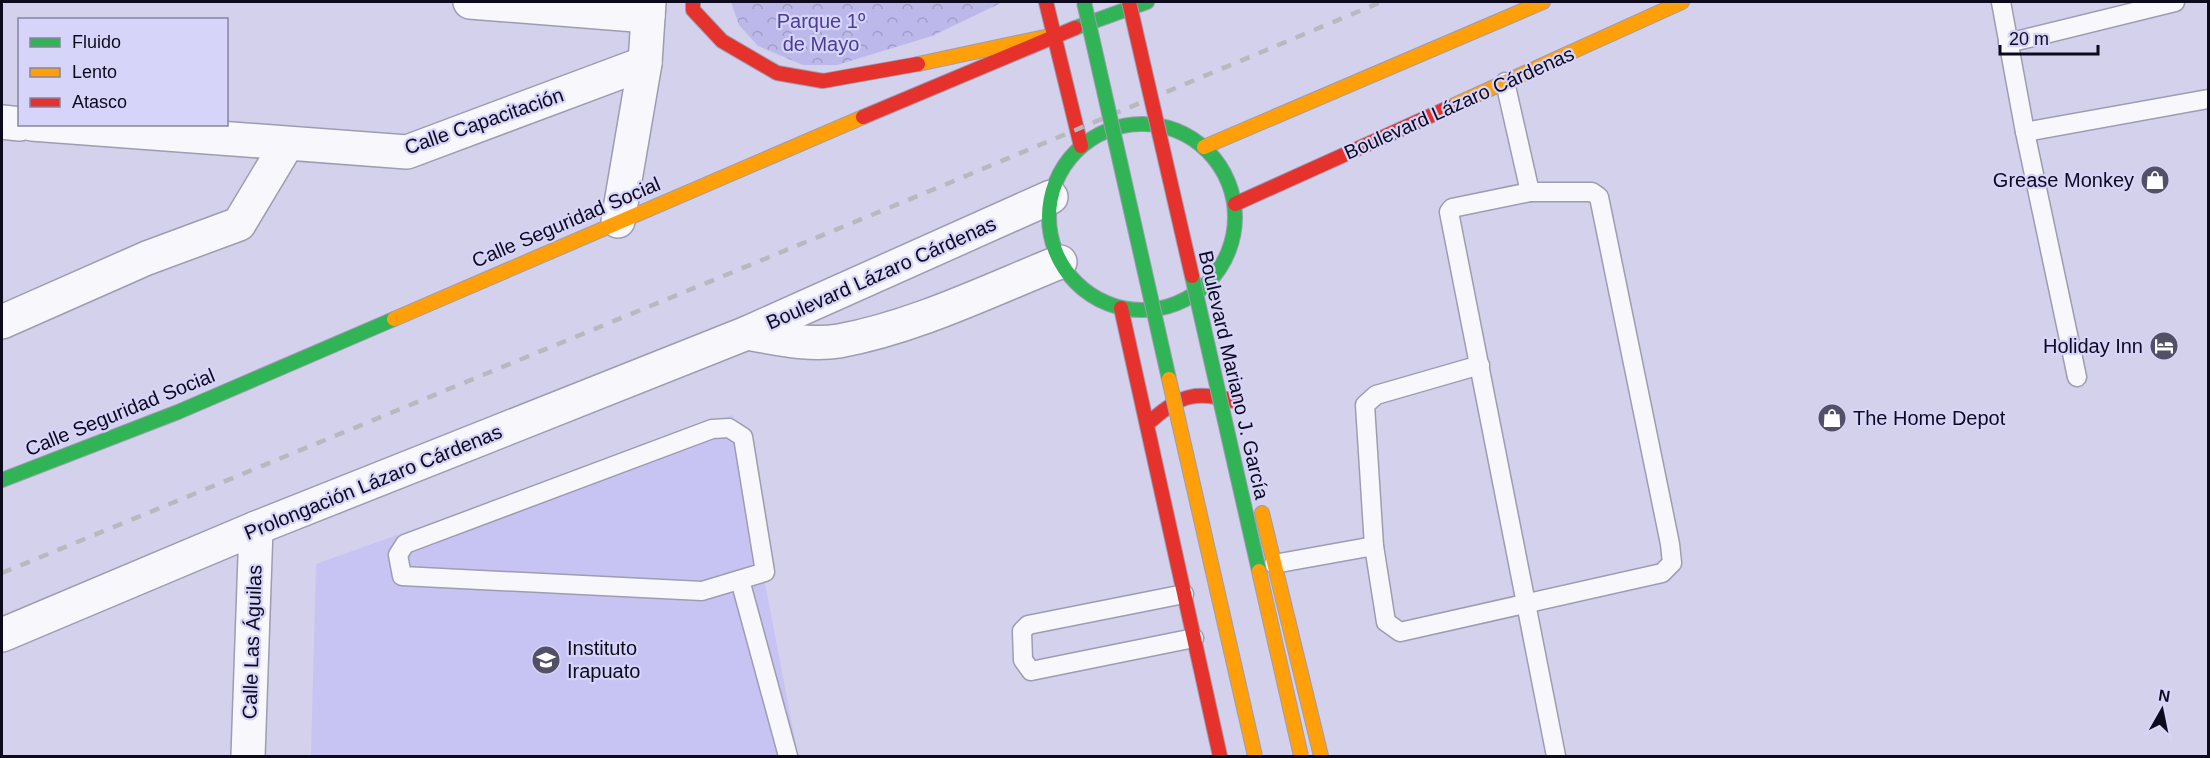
<svg xmlns="http://www.w3.org/2000/svg" width="2210" height="758" font-family="Helvetica,sans-serif">
<defs>
<pattern id="park-crowns" width="20" height="18" patternUnits="userSpaceOnUse" patternTransform="scale(1.5)"><rect width="20" height="18" fill="#bcb9ea"/><path d="M2 6a3 3 0 1 1 6 0M12 15a3 3 0 1 1 6 0" fill="none" stroke="#a09ec8"/></pattern>
</defs>
<rect width="100%" height="100%" fill="#d3d1eb"/>
<path fill="#c7c4f4" d="M733,415l65,341h-487l5,-192z"/>
<path fill="url(#park-crowns)" d="M731,2h272l-71,34 -95,29h-34l-45,-19 -19,-21z"/>
<g fill="none" stroke-linecap="round" stroke-linejoin="round">
<g stroke="#9e9cb2" stroke-width="21">
<g id="lane">
<path d="M2001,2l24,130 52,245"/>
<path d="M2008,43l167,-41"/>
<path d="M1505,82l25,110 -78,16 -3,4 107,544"/>
<path d="M2025,132l183,-33"/>
<path d="M1480,365l-104,30 -11,10 9,141 12,76 14,10 262,-59 10,-10 -2,-19 -71,-347 -7,-5h-62"/>
<path d="M729,428l14,9 22,135 -63,19 -300,-15 -4,-21 7,-11 307,-115z"/>
<path d="M1274,564l100,-18"/>
<path d="M740,580l48,176"/>
<path d="M1184,594l-156,31 -6,6 1,29 8,11 163,-33"/>
</g>
</g>
<g stroke="#9e9cb2" stroke-width="36">
<g id="street">
<path d="M470,2l178,14"/>
<path d="M2,122l18,2"/>
<path d="M32,124l375,28 238,-89"/>
<path d="M618,221l27,-158 4,-61"/>
<path d="M2,322l145,-64 92,-34 48,-80"/>
<path d="M747,333c29,5 62,13 92,8 76,-14 149,-50 221,-79"/>
<path d="M2,635l254,-107 491,-195 304,-136"/>
<path d="M248,756l8,-228"/>
</g>
</g>
<g stroke="#9e9cb2" stroke-width="16">
<g id="fast">
<path d="M1075,28l72,-26"/>
<circle cx="1142" cy="217" r="93"/>
<path d="M2,480l176,-68 216,-93"/>
</g>
</g>
<g stroke="#9e9cb2" stroke-width="16">
<g id="slow">
<path d="M918,64l136,-29"/>
<path d="M1450,107l232,-105"/>
<path d="M1204,147l339,-145"/>
<path d="M394,319l469,-202"/>
<path d="M1262,513l59,243"/>
</g>
</g>
<g stroke="#9e9cb2" stroke-width="16">
<g id="jam">
<path d="M693,2v8l29,31 55,32 46,8 95,-17"/>
<path d="M1046,2l35,144"/>
<path d="M863,117l212,-89"/>
<path d="M1235,204l215,-97"/>
<path d="M1121,308l99,448"/>
<path d="M1152,420c29,-26 45,-29 82,-19"/>
</g>
</g>
<use href="#lane" stroke="#f8f8fc" stroke-width="18"/>
<use href="#street" stroke="#f8f8fc" stroke-width="33"/>
<use href="#fast" stroke="#30b455" stroke-width="14"/>
<use href="#slow" stroke="#ff9f0a" stroke-width="14"/>
<use href="#jam" stroke="#e5322d" stroke-width="14"/>
<path stroke="#b9b8bf" stroke-width="4.5" stroke-dasharray="10 10" stroke-linecap="butt" d="M2,573l935,-385 444,-186"/>
<g stroke="#9e9cb2" stroke-width="16" stroke-linecap="butt">
<g id="fast-bridge">
<path d="M1084,2l85,377"/>
<path d="M1192,276l67,295"/>
</g>
</g>
<g stroke="#9e9cb2" stroke-width="16" stroke-linecap="butt">
<g id="slow-bridge">
<path d="M1169,379l86,377"/>
<path d="M1259,571l42,185"/>
</g>
</g>
<g stroke="#9e9cb2" stroke-width="16" stroke-linecap="butt">
<path id="jam-bridge" d="M1129,2l63,274"/>
</g>
<use href="#fast-bridge" stroke="#30b455" stroke-width="14"/>
<use href="#slow-bridge" stroke="#ff9f0a" stroke-width="14"/>
<use href="#jam-bridge" stroke="#e5322d" stroke-width="14"/>
</g>
<defs>
<g id="shop-disc" transform="scale(1.5)"><circle r="9.5" fill="#525066" stroke="#d6d5f9"/><path d="M-5-2.5h2.3a2.7 3.5 0 0 1 5.4 0H5L5.5 6h-11ZM-1.5-2.5h3a1.5 2.3 0 0 0-3 0Z" fill="#fff"/></g>
<g id="hotel-disc" transform="scale(1.5)"><circle r="9.5" fill="#525066" stroke="#d6d5f9"/><path d="M-6-4.5h1.5V1H6V5H4.5V3h-9V5H-6ZM-4 0a1.8 1.8 0 1 1 3.6 0ZM.5 0V-2.5h3Q6-2.5 6 0Z" fill="#fff"/></g>
<g id="school-disc" transform="scale(1.5)"><circle r="9.5" fill="#525066" stroke="#d6d5f9"/><path d="M0-5L7-2L0 1L-7-2ZM-4 1L0 2.5L4 1V4Q0 6-4 4Z" fill="#fff"/></g>
</defs>
<g fill-rule="evenodd">
<use href="#shop-disc" x="2155" y="180"/>
<use href="#hotel-disc" x="2164" y="346"/>
<use href="#shop-disc" x="1832" y="418"/>
<use href="#school-disc" x="546" y="660"/>
</g>
<g text-anchor="middle" dominant-baseline="central" stroke-width="4.5" stroke-linejoin="round" paint-order="stroke">
<g font-size="20" fill="#4c3c96" stroke="#d6d5f9">
<text x="821" y="21">Parque 1º<tspan x="821" dy="23">de Mayo</tspan></text>
</g>
<g font-size="20" fill="#0d0a1e" stroke="#d6d5f9">
<text transform="translate(1459 103) rotate(-24)">Boulevard Lázaro Cárdenas</text>
<text transform="translate(484 121) rotate(-19)">Calle Capacitación</text>
<text transform="translate(566 222) rotate(-23)">Calle Seguridad Social</text>
<text transform="translate(881 273) rotate(-24)">Boulevard Lázaro Cárdenas</text>
<text transform="translate(1234 375) rotate(77)">Boulevard Mariano J. García</text>
<text transform="translate(120 412) rotate(-22)">Calle Seguridad Social</text>
<text transform="translate(373 482) rotate(-22)">Prolongación Lázaro Cárdenas</text>
<text transform="translate(252 642) rotate(-88)">Calle Las Águilas</text>
</g>
<g font-size="20" fill="#0d0a1e" stroke="#d6d5f9" text-anchor="end">
<text x="2134" y="180">Grease Monkey</text>
<text x="2143" y="346">Holiday Inn</text>
<text x="1853" y="418" text-anchor="start">The Home Depot</text>
<text x="567" y="648" text-anchor="start">Instituto<tspan x="567" dy="23">Irapuato</tspan></text>
</g>
</g>
<rect width="2210" height="758" fill="none" stroke="#0d0a1e" stroke-width="6"/>
<rect x="18" y="18" width="210" height="108" fill="#d6d5f9" stroke="#8684a1" stroke-width="1.5"/>
<rect x="30" y="38" width="30" height="9" fill="#30b455" stroke="#8684a1" stroke-width="1.5"/>
<text x="72" y="48" font-size="18" fill="#0d0a1e">Fluido</text>
<rect x="30" y="68" width="30" height="9" fill="#ff9f0a" stroke="#8684a1" stroke-width="1.5"/>
<text x="72" y="78" font-size="18" fill="#0d0a1e">Lento</text>
<rect x="30" y="98" width="30" height="9" fill="#e5322d" stroke="#8684a1" stroke-width="1.5"/>
<text x="72" y="108" font-size="18" fill="#0d0a1e">Atasco</text>
<g transform="translate(2162 710) rotate(9)" stroke="#d6d5f9" stroke-width="4.5" paint-order="stroke">
<path d="M0-4.5L10 22L0 15L-10 22Z" fill="#0d0a1e"/>
<text y="-9" font-size="16" font-weight="bold" text-anchor="middle" fill="#0d0a1e">N</text>
</g>
<path d="M2000 45v9h98v-9" fill="none" stroke="#0d0a1e" stroke-width="3"/>
<text x="2009" y="45" font-size="18" fill="#0d0a1e" stroke="#d6d5f9" stroke-width="4.5" paint-order="stroke">20 m</text>
</svg>
